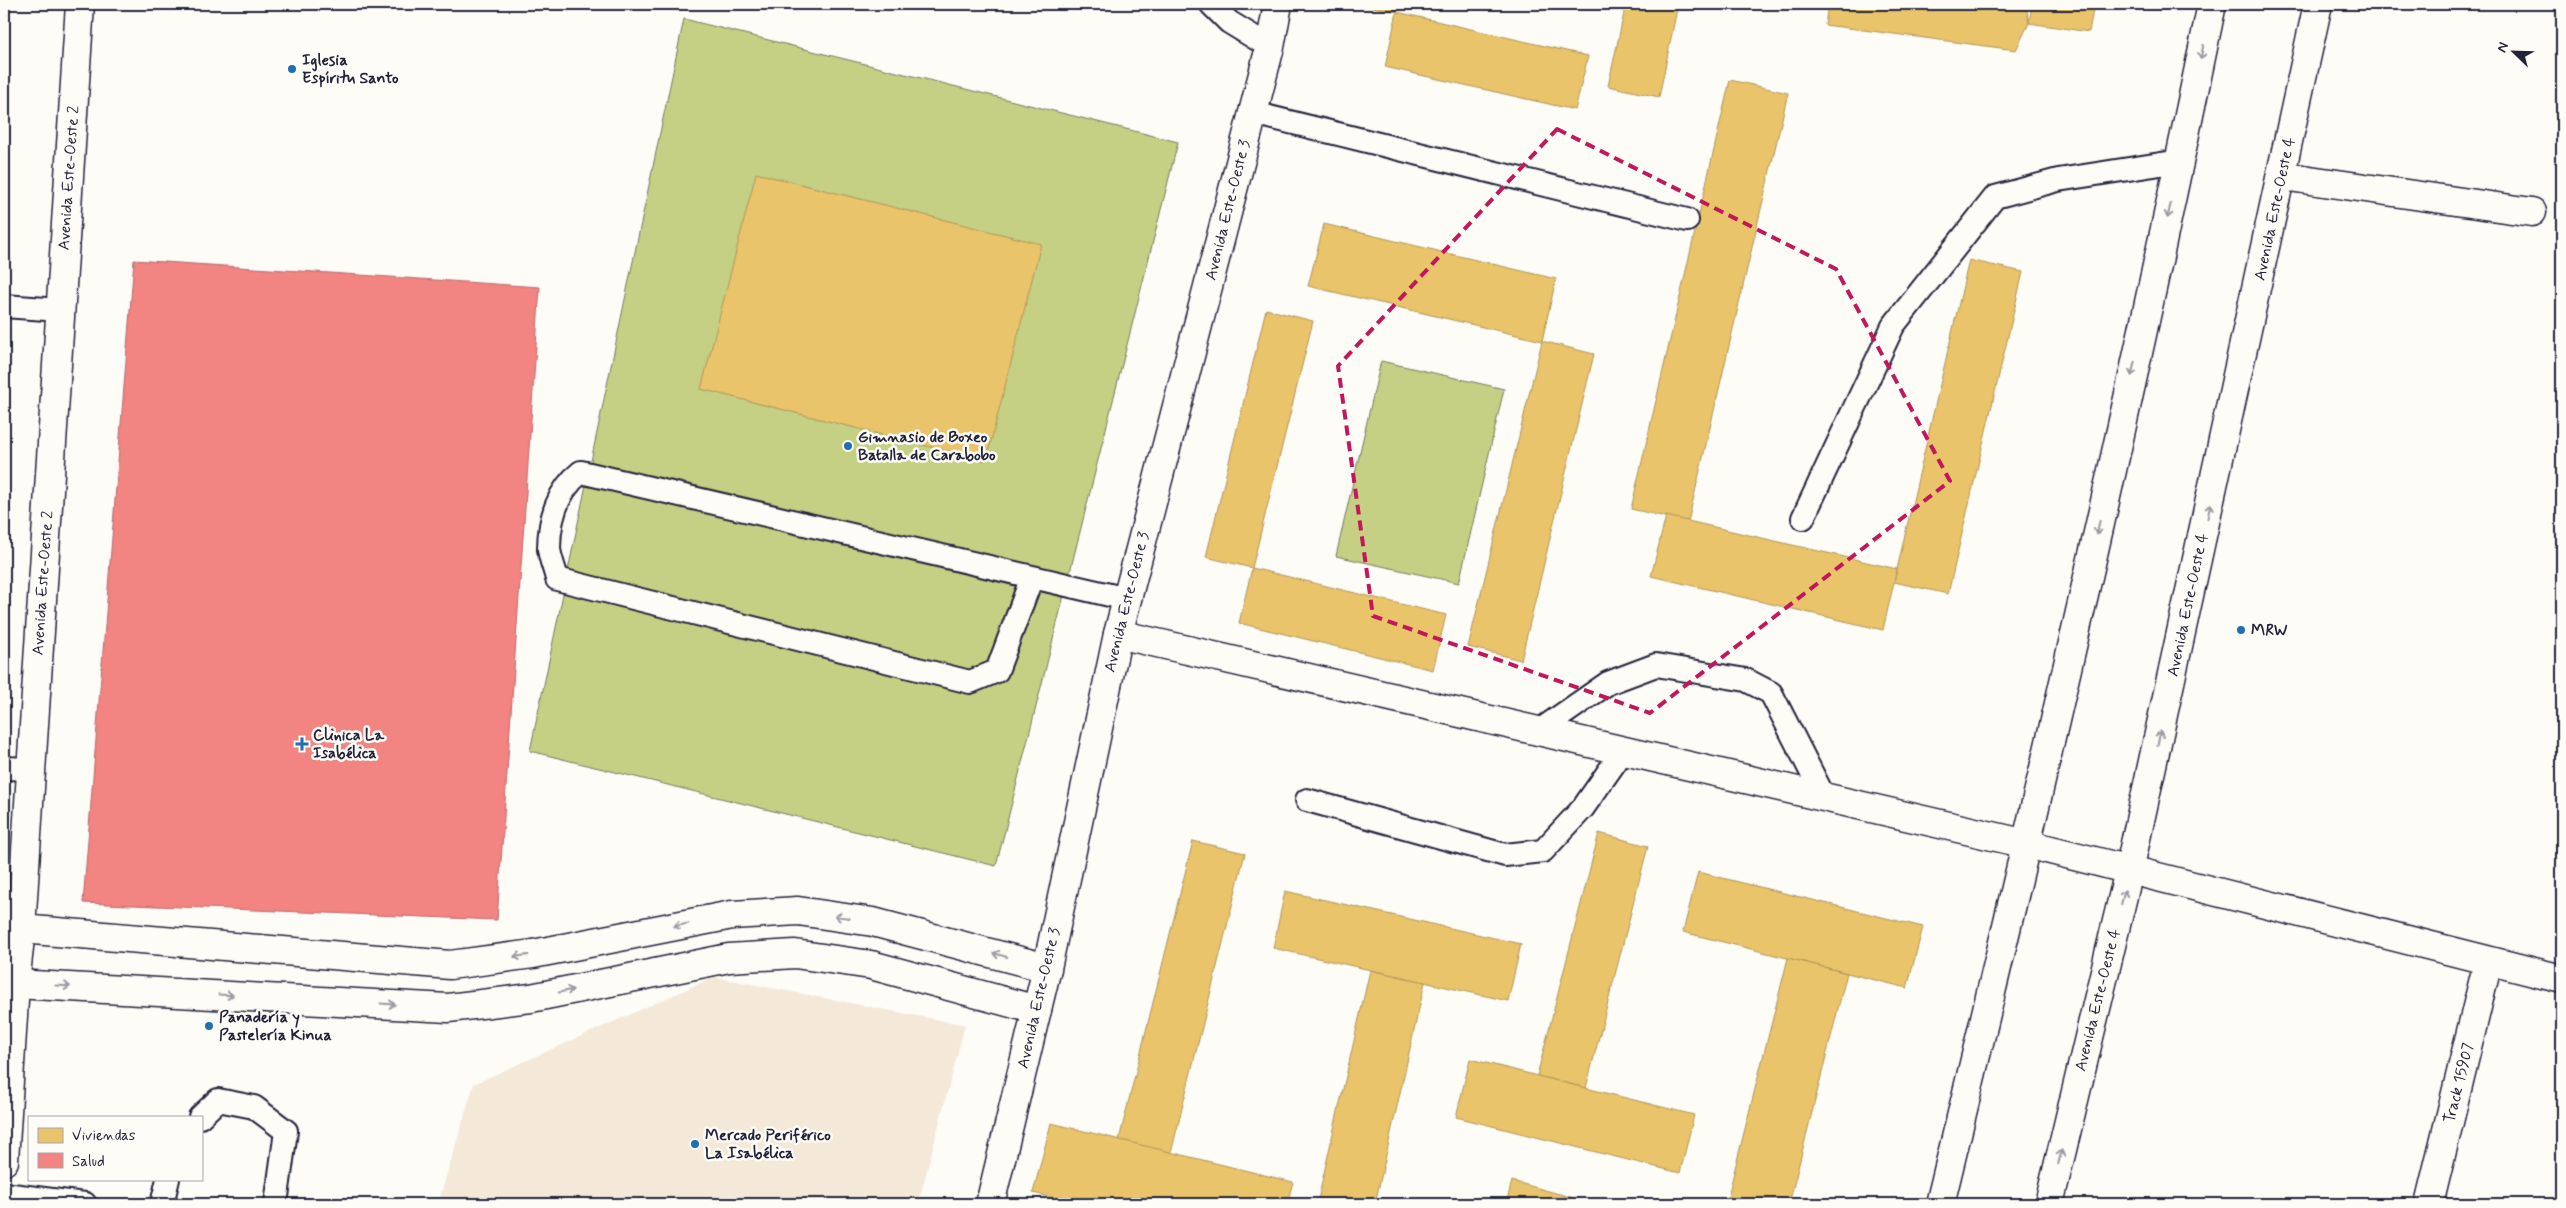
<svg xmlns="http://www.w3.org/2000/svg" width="2566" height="1208" font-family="Mynerve,sans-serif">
<rect width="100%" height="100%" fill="#fdfcf7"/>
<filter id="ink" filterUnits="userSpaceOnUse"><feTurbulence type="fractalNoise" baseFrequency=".02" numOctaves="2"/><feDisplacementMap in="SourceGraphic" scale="10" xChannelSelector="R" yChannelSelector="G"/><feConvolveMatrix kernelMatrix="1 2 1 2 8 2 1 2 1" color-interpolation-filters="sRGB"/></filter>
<g filter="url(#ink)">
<path fill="#f4e8d8" d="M714,977l251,48 -47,179h-480l36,-120z"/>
<g fill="#c5d084" stroke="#747960">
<path d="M684,19l494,123 -182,724 -466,-115z"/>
<path d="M1381,361l123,28 -45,194 -123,-27z"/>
</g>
<g fill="#e9c46a" stroke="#ad935c">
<path d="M1359,4h40l-2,8z"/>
<path d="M1626,4h52l-19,93 -51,-11z"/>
<path d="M1828,4h198l3,19 -13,27 -191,-25z"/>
<path d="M2032,4h62l-5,28 -60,-9z"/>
<path d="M1397,12l191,44 -13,54 -190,-43z"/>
<path d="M1730,80l58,13 -100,429 -57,-13z"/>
<path d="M756,173l285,71 -55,217 -285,-72z"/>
<path d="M1324,224l232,55 -14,62 -234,-55z"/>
<path d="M1969,260l54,12 -75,322 -54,-12z"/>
<path d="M1266,309l47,12 -61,247 -46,-11z"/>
<path d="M1542,341l52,13 -73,306 -53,-13z"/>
<path d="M1666,516l231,53 -14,61 -232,-54z"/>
<path d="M1252,568l194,47 -13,55 -194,-47z"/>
<path d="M1599,833l49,13 -62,242 -49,-12z"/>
<path d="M1193,841l52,12 -74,300 -52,-13z"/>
<path d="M1698,872l225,55 -16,61 -224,-56z"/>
<path d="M1285,891l236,53 -13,57 -235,-53z"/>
<path d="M1788,958l59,15 -58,231h-63z"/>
<path d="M1370,970l55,12 -50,222h-58z"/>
<path d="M1470,1059l224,56 -14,58 -224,-56z"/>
<path d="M1051,1123l242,59 -6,22h-207l-47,-11z"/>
<path d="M1512,1181l84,23h-90z"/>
</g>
<path fill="#f28482" stroke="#b4676d" d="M134,260l406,27 -43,633 -414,-17z"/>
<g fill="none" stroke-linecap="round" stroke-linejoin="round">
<g stroke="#22223b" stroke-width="26">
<g id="service">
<path d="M1211,4l18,18 41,25"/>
<path d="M1253,113l434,107"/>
<path d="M4,306l56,4"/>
<path d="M1803,518l90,-192 102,-129 63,-17 122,-19"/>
<path d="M1032,577l-35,94 -27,11 -413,-103c-2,-9 -7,-21 -8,-30 0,-30 9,-59 32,-77l546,127"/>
<path d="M1539,731l69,-48 48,-18 90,15 25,13 53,104"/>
<path d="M4,768l27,1"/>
<path d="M1307,800l198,55 38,-4 40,-43 40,-57"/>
<path d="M200,1117l18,-17 36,7 32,24 -10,73"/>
<path d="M4,1194l81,10"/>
<path d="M162,1204l6,-25"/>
</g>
</g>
<g stroke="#22223b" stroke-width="31">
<g id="minor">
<path d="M2282,176l250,36"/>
<path d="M1118,634l909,210 535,135"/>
<path d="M21,929l429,36 83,-11 199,-39 66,-4 75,11 174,46"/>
<path d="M15,984l433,24 83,-10 198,-40 66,-4 76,11 166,45"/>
<path d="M4,1161l11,-177 6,-55 59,-925"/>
<path d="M990,1204l57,-236 71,-334 152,-587 8,-43"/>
<path d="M2429,1204l59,-242"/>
</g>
</g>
<g stroke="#22223b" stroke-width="31">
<g id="secondary">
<path d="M1940,1204c97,-398 190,-798 272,-1200"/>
<path d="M2049,1204l80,-333 189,-867"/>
</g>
</g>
<use href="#service" stroke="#fdfcf7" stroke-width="22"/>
<use href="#minor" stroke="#fdfcf7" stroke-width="28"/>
<use href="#secondary" stroke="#fdfcf7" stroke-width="28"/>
</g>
<defs><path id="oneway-shaft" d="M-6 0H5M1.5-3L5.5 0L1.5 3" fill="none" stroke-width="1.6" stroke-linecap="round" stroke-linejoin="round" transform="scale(1.25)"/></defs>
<g stroke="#9a9aa2">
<use href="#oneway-shaft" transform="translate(2202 52) rotate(102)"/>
<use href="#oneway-shaft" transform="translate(2169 211) rotate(103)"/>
<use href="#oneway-shaft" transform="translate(2133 369) rotate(103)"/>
<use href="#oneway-shaft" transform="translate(2209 511) rotate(-78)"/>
<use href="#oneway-shaft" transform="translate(2098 528) rotate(103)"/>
<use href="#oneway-shaft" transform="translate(2159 738) rotate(-78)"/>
<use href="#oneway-shaft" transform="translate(2123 897) rotate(-76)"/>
<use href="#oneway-shaft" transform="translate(842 917) rotate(-172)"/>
<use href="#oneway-shaft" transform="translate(681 925) rotate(169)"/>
<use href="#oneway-shaft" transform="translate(1000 955) rotate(-165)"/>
<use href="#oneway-shaft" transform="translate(521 956) rotate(173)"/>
<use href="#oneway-shaft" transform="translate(63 986) rotate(3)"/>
<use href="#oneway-shaft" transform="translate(566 991) rotate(-11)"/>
<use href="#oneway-shaft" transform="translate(226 995) rotate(3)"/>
<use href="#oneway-shaft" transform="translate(388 1004) rotate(4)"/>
<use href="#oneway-shaft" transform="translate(2060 1157) rotate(-76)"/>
</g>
</g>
<path fill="none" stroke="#c2185b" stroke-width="4" stroke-dasharray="10 6" stroke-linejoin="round" d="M1557,129l279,140 114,212 -300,232 -277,-97 -35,-250z"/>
<g fill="#1f6fb2" stroke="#fdfcf7" stroke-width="2">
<circle cx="292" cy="69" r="5"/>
<circle cx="848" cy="446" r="5"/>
<circle cx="2241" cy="630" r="5"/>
<path d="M299.5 736.5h5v5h5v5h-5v5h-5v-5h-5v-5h5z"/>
<circle cx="209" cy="1026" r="5"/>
<circle cx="695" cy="1144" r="5"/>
</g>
<g text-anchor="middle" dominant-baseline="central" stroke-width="5" stroke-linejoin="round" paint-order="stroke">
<g font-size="16" font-weight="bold" fill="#22223b" stroke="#fdfcf7" text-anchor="start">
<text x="302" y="60">Iglesia<tspan x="302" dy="18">Espíritu Santo</tspan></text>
<text x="858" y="437">Gimnasio de Boxeo<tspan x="858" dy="18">Batalla de Carabobo</tspan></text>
<text x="2251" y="630">MRW</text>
<text x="313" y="735">Clinica La<tspan x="313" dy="18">Isabélica</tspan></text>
<text x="219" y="1017">Panadería y<tspan x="219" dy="18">Pastelería Kinua</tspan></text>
<text x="705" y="1135">Mercado Periférico<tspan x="705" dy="18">La Isabélica</tspan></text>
</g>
<g font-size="16" fill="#22223b" stroke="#fdfcf7">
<text transform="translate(69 178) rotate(-86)">Avenida Este-Oeste 2</text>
<text transform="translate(2275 209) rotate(-78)">Avenida Este-Oeste 4</text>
<text transform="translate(1228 210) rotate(-76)">Avenida Este-Oeste 3</text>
<text transform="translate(43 583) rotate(-86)">Avenida Este-Oeste 2</text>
<text transform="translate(1127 602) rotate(-76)">Avenida Este-Oeste 3</text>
<text transform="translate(2188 605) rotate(-78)">Avenida Este-Oeste 4</text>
<text transform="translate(1039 998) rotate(-77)">Avenida Este-Oeste 3</text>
<text transform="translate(2098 1000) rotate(-76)">Avenida Este-Oeste 4</text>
<text transform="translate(2459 1083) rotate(-76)">Track 15907</text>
</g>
</g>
<rect width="2566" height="1208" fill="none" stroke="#fdfcf7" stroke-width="20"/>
<rect x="10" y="10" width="2546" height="1188" fill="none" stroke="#22223b" stroke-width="2" filter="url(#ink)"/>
<rect x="28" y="1116" width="175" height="65" fill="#fdfcf7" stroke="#a5a5ac"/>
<rect x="38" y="1128" width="25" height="15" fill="#e9c46a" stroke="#a5a5ac"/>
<text x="72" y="1140" font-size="15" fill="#22223b">Viviendas</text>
<rect x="38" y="1153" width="25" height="15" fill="#f28482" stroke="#a5a5ac"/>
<text x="72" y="1166" font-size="15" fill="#22223b">Salud</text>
<g transform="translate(2514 52) rotate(293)" stroke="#fdfcf7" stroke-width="4" paint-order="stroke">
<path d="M0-4L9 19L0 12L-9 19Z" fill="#22223b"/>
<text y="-8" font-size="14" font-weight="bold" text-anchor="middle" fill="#22223b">N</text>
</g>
</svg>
